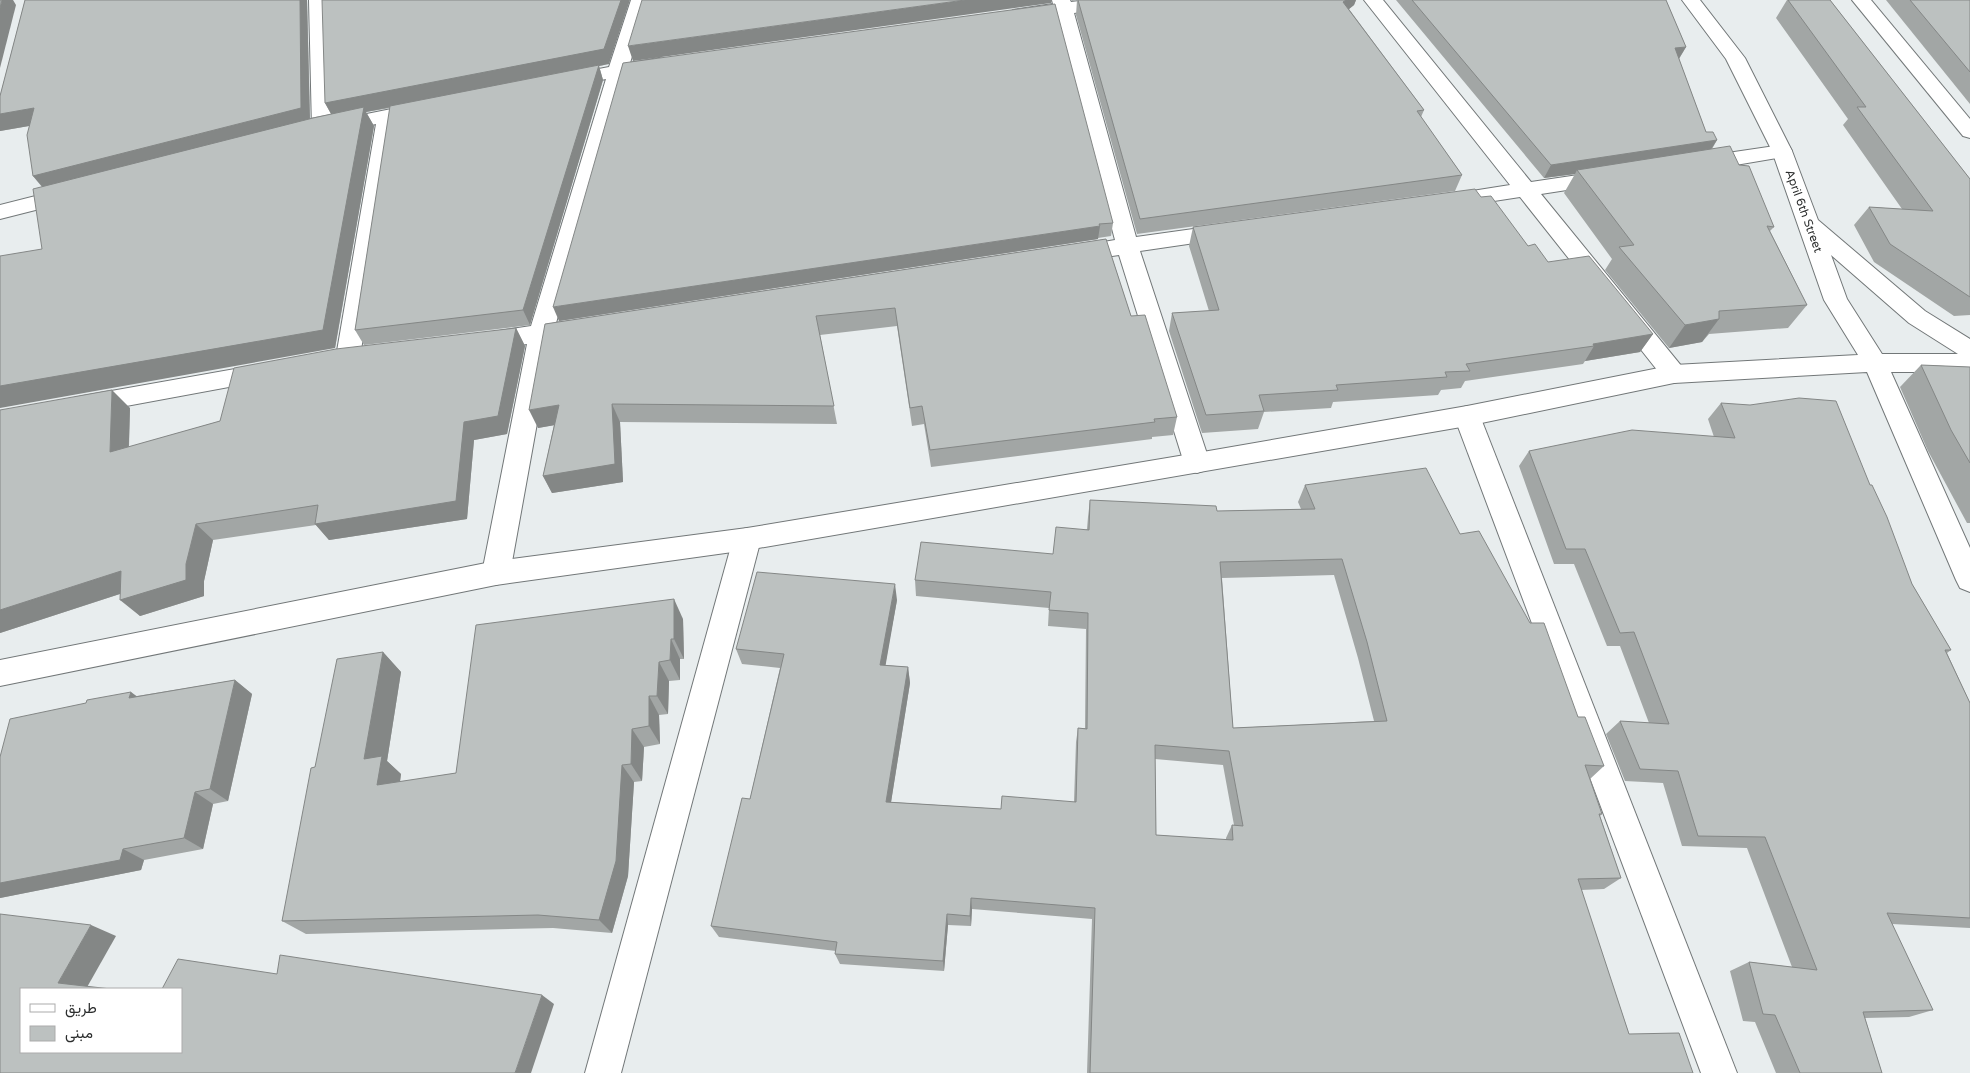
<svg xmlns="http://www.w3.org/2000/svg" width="1970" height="1073" font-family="'Varela Round',Vazirmatn,sans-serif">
<rect width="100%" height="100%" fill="#e8edee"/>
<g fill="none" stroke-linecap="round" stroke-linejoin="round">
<g stroke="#727778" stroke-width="2">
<g id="minor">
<path d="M309,0h18l5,121 94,-19 7,2 3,4 -3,4 -37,8 -36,237 -3,6 -9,3 -9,-3 -3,-6 40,-233 -54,11 -7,-2 -3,-4z"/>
<path d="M631,0h18l-19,63 29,-5 7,2 3,4 -3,4 -40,8 -70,247 25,-3 8,2 4,6 -4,6 -37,6 -42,233 -4,8 -10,4 -10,-4 -4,-8 45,-229 -45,6 -9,-3 -3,-6 3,-6 58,-9 75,-247 -42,8 -7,-2 -3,-4 3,-4 52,-10z"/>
<path d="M1052,0h18l1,2 17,-2h53l-3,4 -6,1 -58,8 62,224 93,-13 8,2 3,5 -3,5 -8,2 -89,13 70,212 -4,7 -9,3 -9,-3 -4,-7 -65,-208 -48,7 -8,-3 -3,-5 3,-5 52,-9 -59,-225 -37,4 -6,-1 -3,-4 3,-4 40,-6z"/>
<path d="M1364,0h19l148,182 74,-11 7,2 4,5 -4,5 -71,11 142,174 3,6 -3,6 -9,3 -9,-3 -145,-183 -78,12 -8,-2 -3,-5 3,-5 76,-12z"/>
<path d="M1852,0h19l99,119v19l-7,-2z"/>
<path d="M1782,145l7,1 3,5 -3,5 -89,15 -7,-2 -3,-5 3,-5 7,-2z"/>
<path d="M71,187l8,2 3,5 -3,5 -79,20v-14z"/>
<path d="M269,363l9,3 3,6 -3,6 -195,36 -9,-2 -4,-7 4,-7 9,-2z"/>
<path d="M1467,406l9,3 4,7 257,657h-36l-247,-657 4,-7z"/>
<path d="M747,528l10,3 4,8 -140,534h-36l148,-534 4,-8z"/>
</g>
</g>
<g stroke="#727778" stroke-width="2">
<path id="tertiary" d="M1682,0h18l45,58 47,93 26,69 107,91 45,28v33h-79l79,176v44l-10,-4 -4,-8 -89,-208 -193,11 -207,43 -720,124 -251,35 -496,101v-26l496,-99 251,-33 450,-75 270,-47 207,-41 184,-10 -34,-55 -52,-149 -46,-92zM1831,255l78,68 49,31h-76l-35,-55z"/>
</g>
<use href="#minor" fill="#fff" fill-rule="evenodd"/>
<use href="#tertiary" fill="#fff" fill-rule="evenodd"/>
</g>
<g fill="#a2a6a5" fill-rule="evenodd">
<path d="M25,0h282l3,118 21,-4 -6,-11 284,-39 -10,2 4,14 -73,245 -166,20 -9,-15 35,-222 -24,4 8,14 -39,222 -293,-99v-62l-9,-11 -4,-50 -29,5v-35z"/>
<path d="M1072,0h284l-2,5 -5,4 75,101 -3,7 41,58 -7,16 -318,43 -61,-219 1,-15 -5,1z"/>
<path d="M1396,0h270l20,47 -7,12 27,73 11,8 -5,9 27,16 35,62 -4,4 37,74 -19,23 -79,6 -7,8 -33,6 -64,-78 7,-11 -48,-66 11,-19 -31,4z"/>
<path d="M1787,0h43l140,179v136l-16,1 -80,-54 -20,-37 15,-18 33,2 -59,-84 5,-6 -72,-101z"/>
<path d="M1886,0h84v104z"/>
<path d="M623,63l490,160 -2,13 -13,2v1l-539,82z"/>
<path d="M1481,197l47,49 20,16 105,72 -13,18 -55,9 -2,3 -118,17 -4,7 -20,2 -3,5 -105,7 -2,6 -67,4 -6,17 -56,4 -33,-102 3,-18 37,-2 -20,-65 4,-19z"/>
<path d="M1106,239l25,77 46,101 -4,18 -21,2v2l-221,28 -7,-43 -12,2 -15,-100 -77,9 17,89 -217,-2 3,60 -71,11 -9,-17 11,-51 -16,3 7,-104z"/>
<path d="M516,328l9,18 -18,88 -33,6 -7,79 -138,21 -13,-15 -103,15 -9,41v15l-64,20 -20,-22 -120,39v-223l130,-2 -1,39 91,-26z"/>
<path d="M1921,365l49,2v156h-3l-39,-72 -28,-64z"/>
<path d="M1721,403l149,82 42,99 39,66 -4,3 23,50v225l-78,-4 41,86 -24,7 -44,1 17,55h-106l-21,-51 -12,-1 -13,-50 19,-9 43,5 -45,-119 -65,-2 -19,-63 -38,-2 -19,-47 14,-13 29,2 -29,-77h-13l-33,-82h-20l-35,-98 10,-15 185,-14 -6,-18z"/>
<path d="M1305,485l155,49 118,183 26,49 -14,13 12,35 -2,2 21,62 -17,11 -23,1 48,144 64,39h-606l5,-154 -120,-10 -1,17 -23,-1 -4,46 -104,-7 -5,-10 1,-3 -117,-14 -8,-11 39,-127 30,-131 -38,-4 -6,-15 161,-49 -12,65 23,2 2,16 -19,119 110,7 73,-7 2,-60 2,-14h7l1,-99 -38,-3 1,-18 -133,-12 -1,-16 138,-26 34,-25 1,-12 2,-17 127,11 84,-2 -3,-7zM1334,575l24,83 16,63 -141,7 -11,-150zM1155,759l68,6 11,60h-2l-6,13v2l-70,-5z"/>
<path d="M683,619l1,40h-4v21l-11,1 -1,33 -9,1 1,29 -16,3 -2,34 -8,1 -6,94 -16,57 -59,-5 -247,6 -24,-13 33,-154 68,-115 18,20 -14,89 14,13 -1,8 56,-9z"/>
<path d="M235,680l17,14 -24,107 -15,3 -10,45 -59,11 -3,10 -141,28v-141l137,-61z"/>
</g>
<g fill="#848786">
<path d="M2,0h11l3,5 -16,63v-60z"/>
<path d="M300,0h7l3,124 -264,67 -13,-15z"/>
<path d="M621,0h9l-21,64 -10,2 4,14 -73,245 -7,-15 75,-244 -232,46 8,14 -39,222 -335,60v-22l334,-267 -9,-16z"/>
<path d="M965,0h87l-1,3 -418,58 -5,-15z"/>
<path d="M1346,0h10l-2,5 -15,12 4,-15z"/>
<path d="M1686,47l-8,13 -3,-12z"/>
<path d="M34,108l12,15 -46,8v-17z"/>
<path d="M1717,140l-9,14 -131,16 -2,4 -31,4 7,-13z"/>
<path d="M1100,226l-2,13 -539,82 -6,-14z"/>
<path d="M1719,319l-17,23 -33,6 16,-23z"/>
<path d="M516,328l9,18 -18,88 -33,6 -7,79 -138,21 -14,-16 149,-102z"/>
<path d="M1653,334l-13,18 -55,9 9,-15 -1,-2z"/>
<path d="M112,390l18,18 -2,61 -18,-17z"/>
<path d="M612,404l8,18 3,60 -71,11 -9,-17z"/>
<path d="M559,405l8,18 -29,5 -9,-18z"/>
<path d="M196,524l17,16 -9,41v15l-64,20 -20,-16 66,-36z"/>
<path d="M121,571l20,16 -141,46v-23z"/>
<path d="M895,584l2,16 -14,80 -3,-15z"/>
<path d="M674,599l9,20 1,40 -10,-20z"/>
<path d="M671,639l9,20v21l-10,-20z"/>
<path d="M383,652l18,20 -14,89 14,13 -4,28 -20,-17 -13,-26z"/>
<path d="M659,662l10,19 -1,33 -11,-18z"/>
<path d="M908,667l2,16 -21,132 -3,-13z"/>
<path d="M235,680l17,14 -24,107 -18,-12z"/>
<path d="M131,692l19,14 -21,-8z"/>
<path d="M649,696l10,19 1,29 -11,-18z"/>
<path d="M632,729l12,18 -2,34 -11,-17z"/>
<path d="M622,765l12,17 -6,94 -16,57 -13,-13z"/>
<path d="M195,792l18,12 -10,45 -19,-11z"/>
<path d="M123,849l21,11 -3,10 -141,28v-15z"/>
<path d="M971,898l1,11 -1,17 -1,-10z"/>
<path d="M947,914l1,11 -4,46 -1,-10z"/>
<path d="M91,925l25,11 -30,53 -28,-6z"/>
<path d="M542,995l12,9 -23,69h-16z"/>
</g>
<g fill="#bcc1c0" stroke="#848786" fill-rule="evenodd">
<path d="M0,0h2l-2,8z"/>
<path d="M25,0h275l1,108 -268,68 -6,-41 7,-27 -34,6v-18z"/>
<path d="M322,0h299l-17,49 -279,54z"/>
<path d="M642,0h323l-337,46z"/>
<path d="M1078,0h268l-3,2 81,108 -7,1 45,64 -322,44z"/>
<path d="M1412,0h254l20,47 -11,1 31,84h7l4,8 -166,25z"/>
<path d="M1788,0h42l140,179v118l-80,-53 -21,-37 64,4 -76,-104h9z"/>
<path d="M1910,0h60v72z"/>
<path d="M1055,4l58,219 -14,1 1,2 -547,81 70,-244z"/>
<path d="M599,65l-76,245 -168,20 35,-224z"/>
<path d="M364,107l-41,223 -323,56v-130l42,-7 -9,-60 280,-71z"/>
<path d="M1730,146l9,19 10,1 25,61 -7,-1 40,79 -88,6v8l-34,6 -66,-78 15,-2 -57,-75z"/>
<path d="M1475,189l6,8 10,-1 37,50 7,-2 13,18 41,-6 64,78 -60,10 1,2 -128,18 4,7 -25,1 2,5 -111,8 2,5 -79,5 5,16 -58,4 -34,-102 47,-3 -26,-83z"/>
<path d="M1106,239l25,77 14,-1 32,102 -23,2 1,3 -225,28 -8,-44 -12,2 -15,-100 -79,8 18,90 -222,-2 3,60 -72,12 16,-71 -30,5 16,-86z"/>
<path d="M516,328l-18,88 -34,6 -8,79 -141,23 3,-19 -122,19 -10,40v16l-66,20 1,-29 -121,39v-200l112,-20 -2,62 110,-31 14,-53 102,-19z"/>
<path d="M1921,365l49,2v96l-19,-33z"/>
<path d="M1799,398l37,3 34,84h2l15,32 25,67 39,66h-6l25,53v215l-83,-5 46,97 -70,2 19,61h-82l-25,-58 -12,-1 -14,-52 68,8 -52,-133 -67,-1 -20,-65 -38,-2 -20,-48 49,3 -35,-92 -14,1 -35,-84h-19l-37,-98 103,-21 103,8 -14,-35 29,2z"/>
<path d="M1426,468l34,66 19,-3 51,92h14l34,94h7l19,49 -19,-1 17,49h-3l22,64 -43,1 51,155 50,-1 14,40h-603l5,-165 -124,-10 -1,18 -23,-2 -4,47 -108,-7 2,-12 -126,-16 31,-128 8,1 34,-145 -48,-5 21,-77 138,12 -15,81 28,2 -22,135 115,7 1,-13 74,6 2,-74 9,1 1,-116 -39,-3 2,-18 -136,-12 6,-38 132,12 3,-27 33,3 1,-30 126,6 1,5 98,-2 -10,-24zM1342,559l25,83 20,79 -154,7 -13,-166zM1155,745l74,6 14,75 -11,-1 1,15 -77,-5z"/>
<path d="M674,599v40h-3l-1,21 -11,2 -2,34h-8v30l-17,3 -1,35 -9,1 -6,96 -17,59 -61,-5 -256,6 29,-153 4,-1 22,-108 46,-7 -19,107 18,-3 -5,29 79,-12 20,-148z"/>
<path d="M235,680l-25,109 -15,3 -11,46 -61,11 -3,11 -120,23v-126l10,-38 76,-16 1,-3 44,-8 -2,6z"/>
<path d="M0,914l91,11 -33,58 53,6h-90v63h160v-63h-19l16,-30 99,15 3,-19 262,40 -27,78h-515z"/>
</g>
<g text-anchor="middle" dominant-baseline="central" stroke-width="4" stroke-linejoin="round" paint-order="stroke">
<g font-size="12" fill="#2c2e2e" stroke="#fff">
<text transform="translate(1804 211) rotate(70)">April 6th Street</text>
</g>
</g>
<rect x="20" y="988" width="162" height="65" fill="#ffffff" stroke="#ababab"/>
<rect x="30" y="1004" width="25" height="8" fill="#ffffff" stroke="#ababab"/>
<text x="65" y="1013" font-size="15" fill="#2c2e2e">طريق</text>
<rect x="30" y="1026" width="25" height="15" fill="#bcc1c0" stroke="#ababab"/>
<text x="65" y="1038" font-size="15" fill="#2c2e2e">مبنى</text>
</svg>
